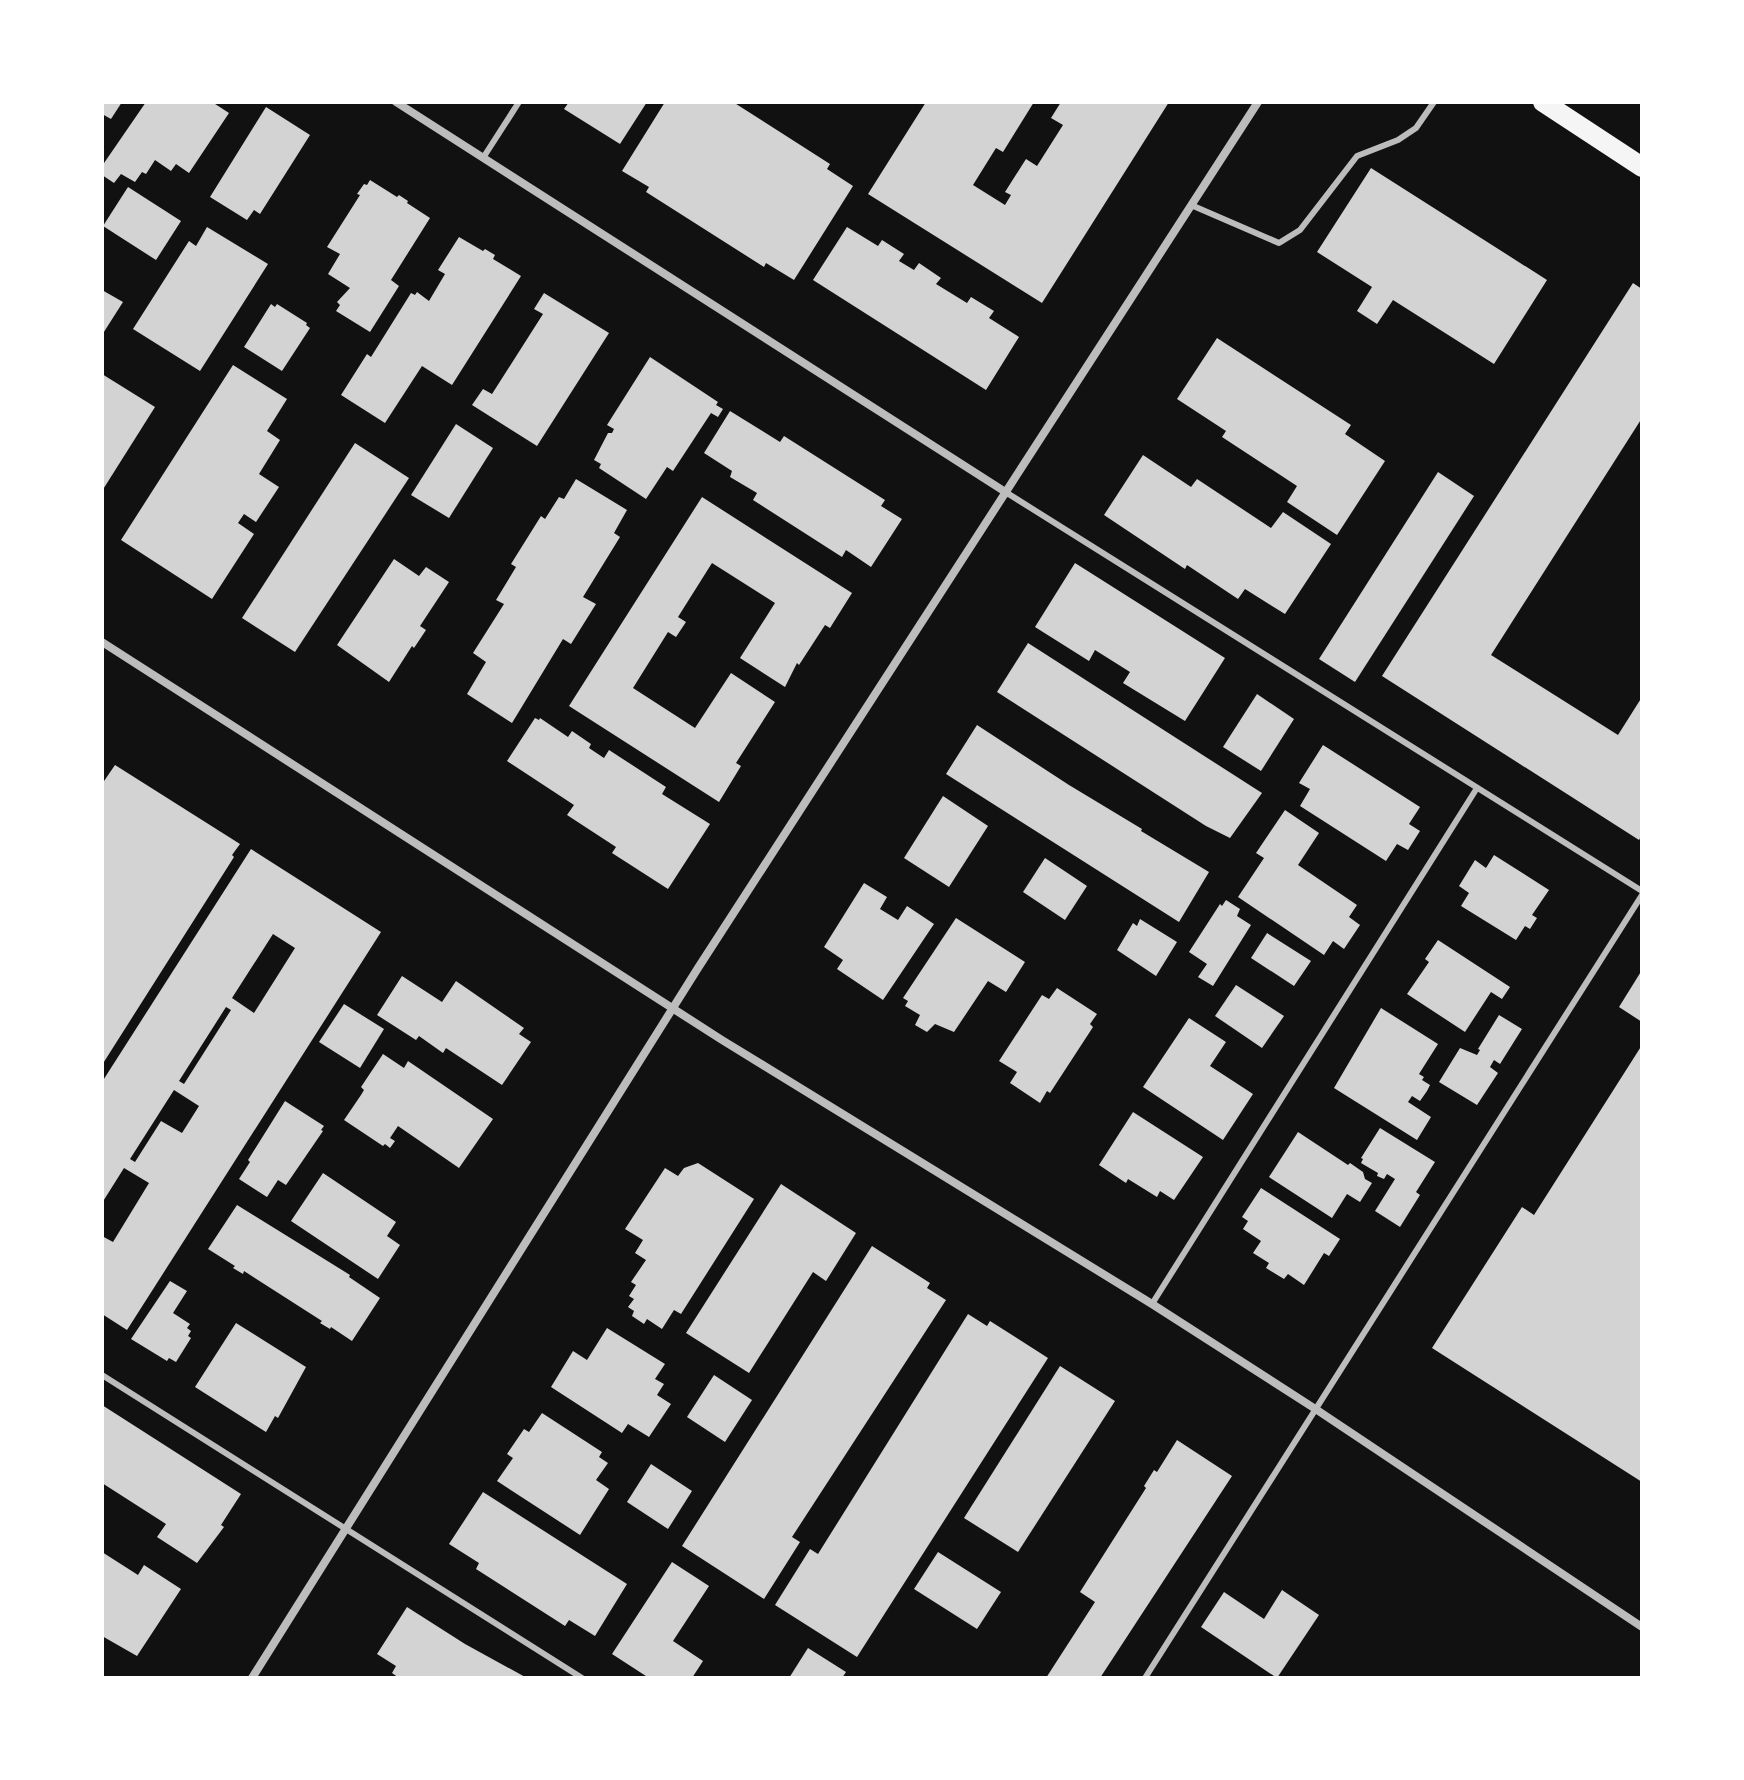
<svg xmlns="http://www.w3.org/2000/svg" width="1744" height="1780" font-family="'Playfair Display',serif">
<rect width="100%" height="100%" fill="#111"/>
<g fill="#d3d3d3" fill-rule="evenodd">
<path d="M102,102h20l-11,17 -9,-5z"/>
<path d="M146,102h66l17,11 -40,60 -13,-9 -5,7 -16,-11 -9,14 -4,-2 -7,10 -14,-8 -7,9 -12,-8v-9z"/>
<path d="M569,102h78l-27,42 -56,-35z"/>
<path d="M665,102h68l97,62 -3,5 26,17 -59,94 -28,-17 -2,4 -118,-75 3,-5 -27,-16z"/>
<path d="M926,102h108l-31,50 -7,-4 -23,37 32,20 6,-10 -6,-3 21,-33 11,7 26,-41 -12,-7 10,-16h108l-127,201 -174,-109z"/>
<path d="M266,107l44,28 -50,79 -6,-4 -7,10 -37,-23z"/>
<path d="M1371,168l176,112 -53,84 -101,-64 -16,24 -20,-13 15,-24 -55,-35z"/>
<path d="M370,180l27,17 2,-2 9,6 -1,2 23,15 -39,62 8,6 -29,46 -34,-21 4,-6 -3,-3 13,-14 -22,-14 12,-20 -13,-7 33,-52 -3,-1 7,-10 3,1z"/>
<path d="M128,187l53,34 -25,39 -53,-34z"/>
<path d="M207,227l61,37 -68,107 -67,-42 56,-88 7,5z"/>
<path d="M847,227l31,19 4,-6 22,14 -5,7 15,9 5,-7 22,15 -5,6 31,19 4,-6 23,14 -5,7 30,19 -33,53 -173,-110z"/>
<path d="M459,237l24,14 2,-2 10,6 -2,4 28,17 -69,109 -30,-19 -37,57 -44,-28 26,-41 4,3 40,-64 4,2 2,-3 12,9 16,-27 -7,-4z"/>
<path d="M1633,283l9,6v129l-151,237 127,80 24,-38v138l-3,5 -257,-164z"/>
<path d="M102,290l21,12 -21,33z"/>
<path d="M544,293l65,40 -72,113 -65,-41 11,-16 9,5 51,-80 -9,-5z"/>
<path d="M271,304l4,3 2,-3 30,19 -1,2 4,3 -28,43 -38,-24z"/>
<path d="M1217,338l134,87 -6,9 40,27 -48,74 -50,-33 10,-16 -75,-49 4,-6 -49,-32z"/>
<path d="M650,357l68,45 -2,3 7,4 -5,8 -7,-4 -38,58 -6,-4 -21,32 -47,-31 2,-4 -7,-4 14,-27h4l2,-4 -7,-4z"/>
<path d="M233,365l54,34 -20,32 13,9 -21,34 20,13 -23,35 -12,-8 -6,9 16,11 -42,65 -91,-59z"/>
<path d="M102,374l53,33 -53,84z"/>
<path d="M730,411l50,31 4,-6 101,64 -4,6 21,13 -31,48 -25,-17 -4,7 -89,-57 4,-7 -27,-16 2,-6 -28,-18z"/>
<path d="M456,424l37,24 -44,70 -38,-23z"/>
<path d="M355,443l54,35 -114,174 -53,-34z"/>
<path d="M1143,455l48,32 6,-8 74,49 12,-16 48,32 -46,70 -40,-25 -7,10 -51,-34 -2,4 -81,-54z"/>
<path d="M1438,472l36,24 -119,186 -36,-23z"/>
<path d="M576,479l51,31 -13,23 6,4 -37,60 13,7 -25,40 -8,-5 -51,84 -45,-29 19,-32 -13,-9 31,-49 -8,-4 20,-33 -5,-3 30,-48 4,3 14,-22 5,2z"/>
<path d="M702,497l150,96 -22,35 -5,-3 -26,40 -2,-2 -12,24 -45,-29 35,-55 -63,-40 -34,54 8,5 -10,15 -8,-5 -35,56 62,40 36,-55 44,29 -39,61 5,3 -22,36 -150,-96z"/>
<path d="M394,559l25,17 7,-9 23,15 -29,44 6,4 -12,18 -2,-2 -23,36 -52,-37z"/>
<path d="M1075,563l150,95 -40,63 -62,-38 7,-11 -35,-22 -6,11 -54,-34z"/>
<path d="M1028,643l234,150 -32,45 -24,-12 -209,-134z"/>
<path d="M1257,694l37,25 -33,52 -38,-24z"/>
<path d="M535,718l4,2 1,-2 28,19 4,-6 19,13 -2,4 15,10 5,-8 57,37 -4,7 48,30 -42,65 -56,-36 4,-6 -49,-32 7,-10 -67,-44z"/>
<path d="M977,725l92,60 73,44 -1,2 68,41 -30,50 -233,-148z"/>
<path d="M1323,745l97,62 -11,17 11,7 -12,19 -11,-6 -11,17 -86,-55 10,-17 -11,-6z"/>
<path d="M115,765l125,79 -8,11 2,2 -132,208v-281z"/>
<path d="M943,796l45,30 -39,61 -45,-29z"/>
<path d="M1285,810l34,23 -21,32 59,40 -8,12 11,8 -16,24 -11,-8 -9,14 -86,-58 26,-39 -8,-5z"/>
<path d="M251,849l130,83 -254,398 -25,-16v-78l11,6 36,-59 -25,-15 -22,35v-121zM273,934l22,14 -41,65 -22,-15zM226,1007l5,3 -47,74 -5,-3zM174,1090l25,16 -17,27 -21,-12 -26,41 -5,-3z"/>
<path d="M1494,855l55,35 -17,25 5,3 -7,11 -5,-3 -9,14 -55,-34 8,-13 -10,-7 16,-26 11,8z"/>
<path d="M1045,858l42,28 -22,34 -42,-28z"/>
<path d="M864,883l23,14 -7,12 18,11 9,-14 27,18 -51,76 -46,-31 6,-9 -19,-13z"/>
<path d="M1226,900l14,9 -3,7 14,9 -38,61 -15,-9 9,-13 -18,-12 31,-48 2,2z"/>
<path d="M956,918l69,44 -19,30 -18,-11 -34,51 -19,-8 -8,8 -12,-7 5,-10 -15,-9 3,-5 -5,-3z"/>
<path d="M1140,919l37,23 -21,34 -39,-26 16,-27 4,3z"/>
<path d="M1267,933l44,28 -17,25 -43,-28z"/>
<path d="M1438,940l72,47 -8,12 -11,-7 -26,40 -58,-38 22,-32 -4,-3z"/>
<path d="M1642,970v52l-23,-15z"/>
<path d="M402,976l40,26 14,-21 68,47 -5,6 12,8 -29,43 -56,-37 -3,5 -24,-17 -3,4 -39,-25z"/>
<path d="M1236,985l48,31 -22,32 -47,-32z"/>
<path d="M1057,988l40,26 -7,10 3,3 -43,66 -3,-2 -7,12 -30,-20 7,-11 -18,-11 43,-66 7,4z"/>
<path d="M344,1004l40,25 -24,39 -41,-26z"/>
<path d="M1381,1008l57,36 -19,30 5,3 -2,3 8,5 -3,6 -7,10 -8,-5 -4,6 23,15 -14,23 -83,-52z"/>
<path d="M1499,1015l23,14 -22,35 -6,-4 -4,7 8,6 -21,32 -38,-23 21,-34 17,7 3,-5 -2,-1z"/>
<path d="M1189,1018l37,24 -16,24 43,28 -30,46 -80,-53z"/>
<path d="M1642,1045v437l-210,-134 90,-141 12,8z"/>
<path d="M383,1054l21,14 4,-7 85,58 -34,49 -61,-42 -8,12 5,3 -5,7 -5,-4 -2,2 -39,-26 17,-25 3,-5 -3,-3z"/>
<path d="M285,1101l39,25 -3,4 2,1 -37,54 -8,-5 -11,17 -28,-18 11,-17 -2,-2z"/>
<path d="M1133,1112l70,45 -29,43 -14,-9 -3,6 -29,-18 -2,4 -27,-18z"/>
<path d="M1380,1128l55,34 -19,30 4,3 -20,32 -25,-16 20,-32 -8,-5 -3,5 -7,-3 1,-3 -17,-10 2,-4 -2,-1z"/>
<path d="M1298,1132l50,33 2,-2 13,9 2,7 7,4 -12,19 -13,-8 -15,24 -63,-41z"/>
<path d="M698,1163l56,36 -73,115 -7,-4 -12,19 -15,-10 -3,5 -12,-8 2,-5 -6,-4 6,-8 -5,-3 7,-11 -5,-3 15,-22 -11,-7 8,-13 -18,-11 40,-61 13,8 6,-8z"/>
<path d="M323,1173l73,49 -9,14 13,9 -22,34 -87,-58z"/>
<path d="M781,1184l75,49 -30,48 -13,-9 -64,101 -63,-40z"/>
<path d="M1261,1188l79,51 -11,17 -5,-3 -20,32 -16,-11 -4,5 -18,-11 3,-5 -16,-10 8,-12 -18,-12 5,-8 -6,-4z"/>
<path d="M237,1205l105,65 8,5 -1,2 31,21 -28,43 -21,-14 -1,2 -10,-6 2,-2 -78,-50 -1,3 -10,-6 2,-2 -27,-17z"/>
<path d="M872,1246l58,37 -3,5 19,12 -154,237 8,5 -36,57 -82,-53z"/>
<path d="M170,1281l17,10 -14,22 17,11 -3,4 4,3 -3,5 3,2 -15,24 -7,-4 -2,3 -36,-22z"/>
<path d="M968,1314l19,12 3,-5 58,37 -191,299 -82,-52 35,-56 8,5z"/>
<path d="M236,1323l70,44 -28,51 -3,-2 -9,16 -71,-45z"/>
<path d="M607,1328l58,36 -10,15 9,5 -7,11 14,9 -22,33 -21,-13 -6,9 -71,-46 22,-36 14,9z"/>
<path d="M1060,1366l55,35 -97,151 -54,-34z"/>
<path d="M714,1375l38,25 -27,42 -38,-25z"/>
<path d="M102,1405l139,89 -20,31 3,2 -27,36 -40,-26 9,-13 -64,-41z"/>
<path d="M542,1413l60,39 -3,5 9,6 -12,17 13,9 -29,46 -83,-54 16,-23 -6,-4 17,-25 5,3z"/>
<path d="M1177,1440l55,36 -132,202h-54l49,-76 -15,-10 66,-104 -2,-2 10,-16 3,2z"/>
<path d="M651,1464l41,27 -24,38 -41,-27z"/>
<path d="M483,1492l144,92 -32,52 -26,-16 -4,6 -89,-57 3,-6 -30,-19z"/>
<path d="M102,1552l36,23 6,-10 37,24 -44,67 -35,-20z"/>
<path d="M938,1552l63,40 -24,37 -63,-40z"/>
<path d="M672,1562l37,24 -36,55 30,20 -11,17h-43l-37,-24z"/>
<path d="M1282,1590l37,25 -42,63 -76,-51 23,-35 40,27z"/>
<path d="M407,1607l58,37 62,34h-128l-7,-5 4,-7 -19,-12z"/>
<path d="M808,1648l38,24 -4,6h-53z"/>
</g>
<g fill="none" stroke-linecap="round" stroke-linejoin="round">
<g stroke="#bcbcbc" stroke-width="6">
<path d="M483,158l36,-56"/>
<path d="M1191,205l88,38 21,-13 57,-74 41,-16 18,-12 18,-26"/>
<path d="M1007,493l635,398"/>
<path d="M1152,1304l325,-516"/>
<path d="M102,1375l480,303"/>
<path d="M1145,1678l497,-783"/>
</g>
<g stroke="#bcbcbc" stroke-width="8">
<path d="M396,102l611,391"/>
<path d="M102,642l620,398 430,264 165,106 325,217"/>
<path d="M252,1678l446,-710 560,-866"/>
</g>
<path stroke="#f5f5f5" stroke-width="20" d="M1543,102l99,65"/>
</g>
<rect width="1744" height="1780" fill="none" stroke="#ffffff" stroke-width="208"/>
</svg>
